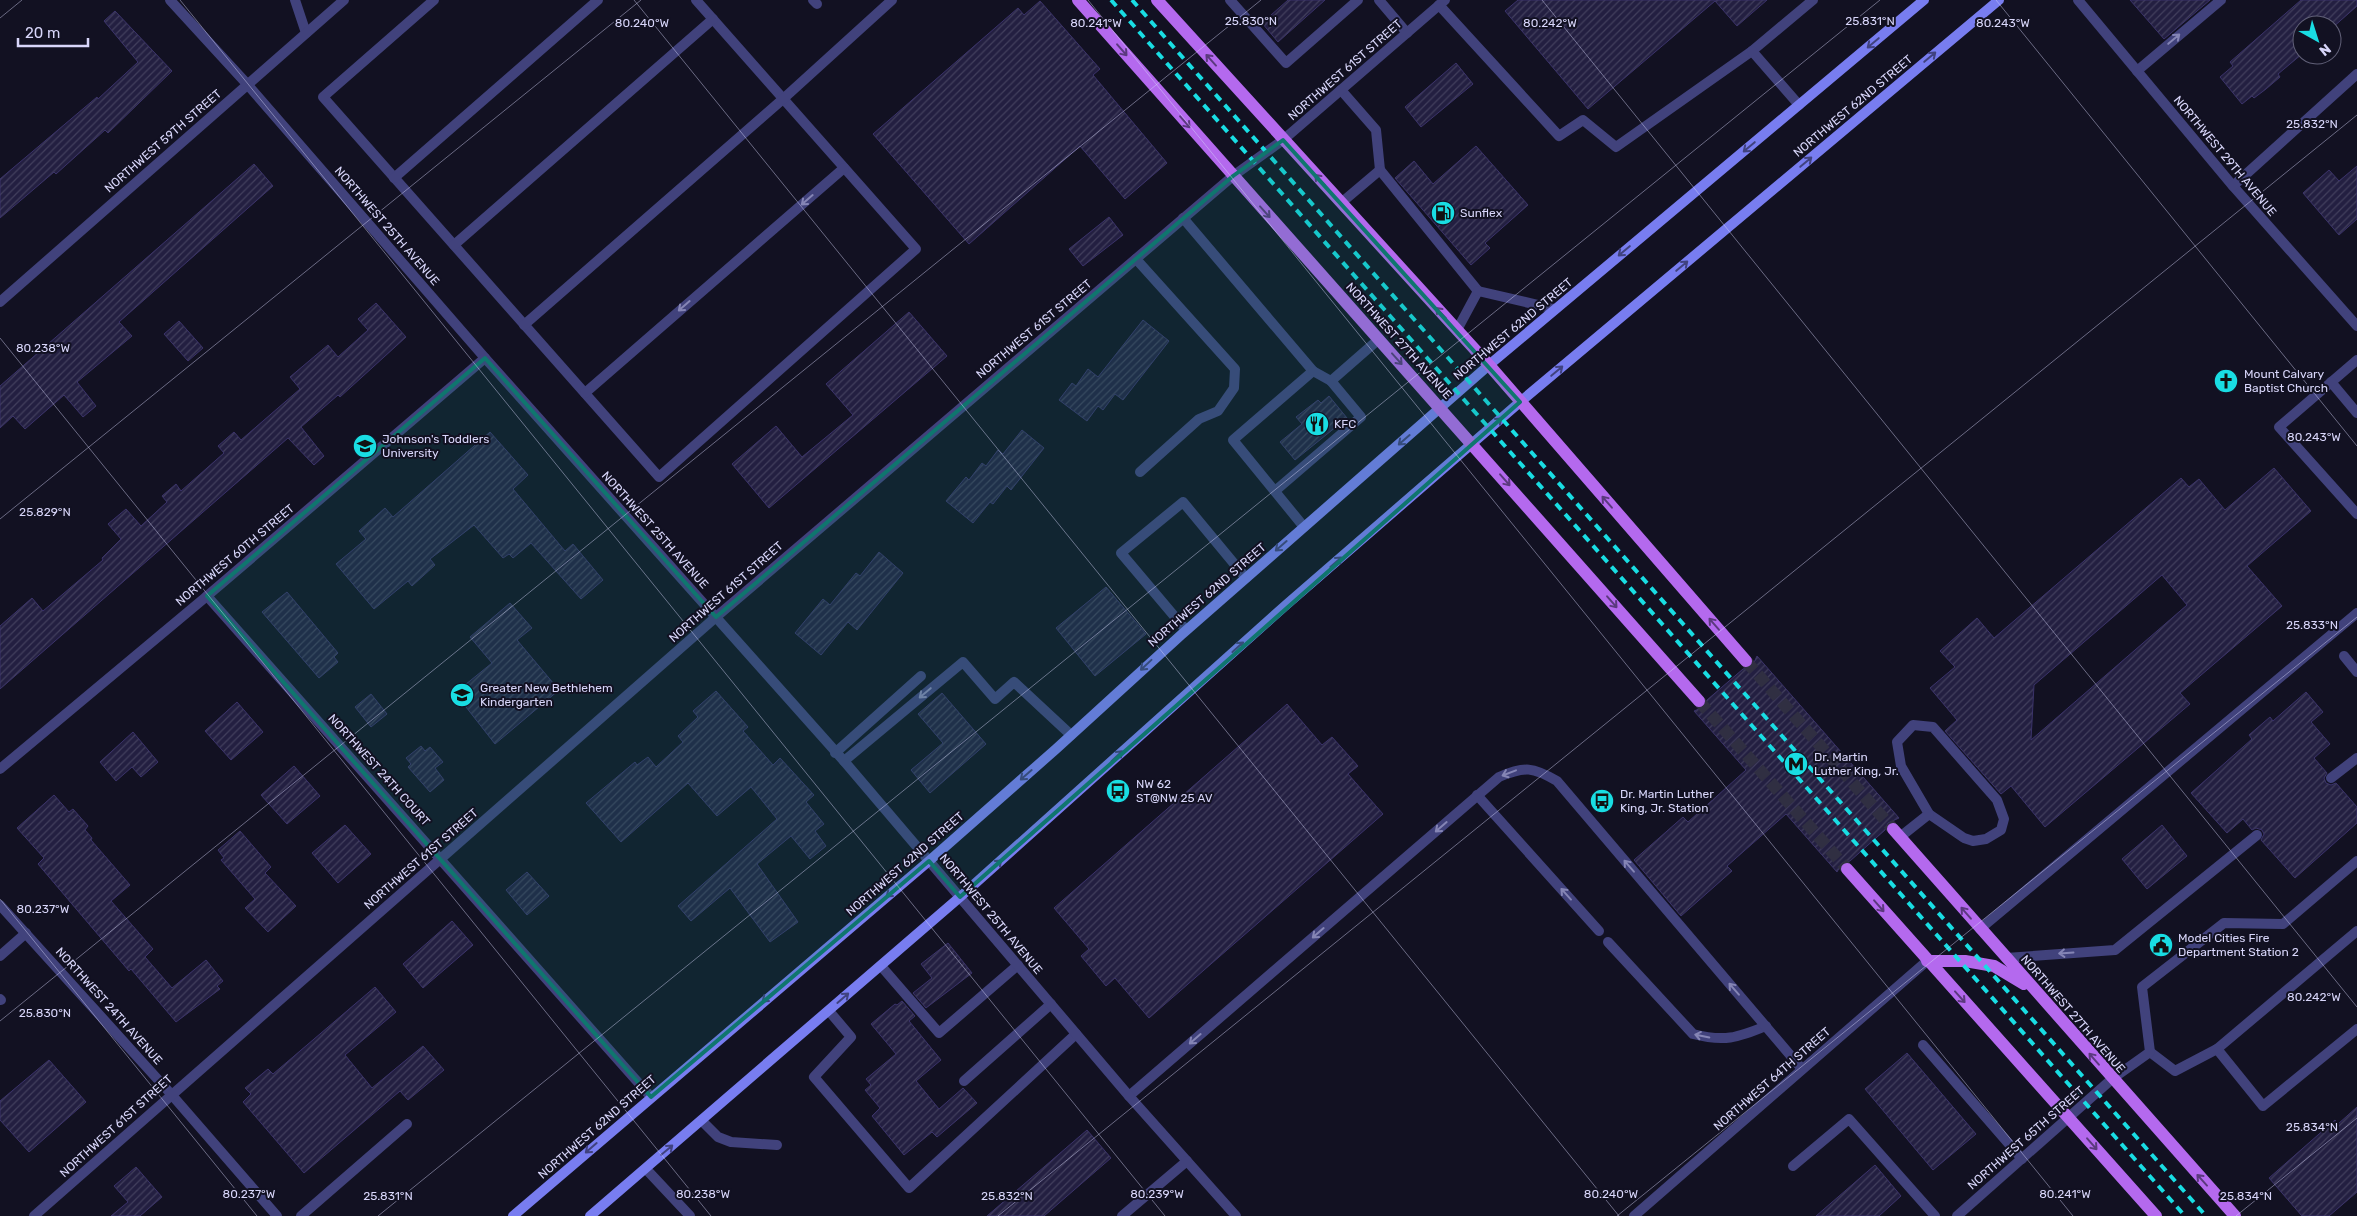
<svg xmlns="http://www.w3.org/2000/svg" width="2357" height="1216" font-family="Rubik,sans-serif">
<defs>
<pattern id="building-hatch" width="6" height="6" patternUnits="userSpaceOnUse" patternTransform="scale(1.25)"><rect width="6" height="6" fill="#231f41"/><path d="M-1 1l2-2M0 6l6-6M5 7l2-2" fill="none" stroke="#423f5d"/></pattern>
</defs>
<rect width="100%" height="100%" fill="#121122"/>
<g fill="url(#building-hatch)" stroke="#3b336a" fill-rule="evenodd">
<path d="M1288,0h37l-47,42 -16,-19z"/>
<path d="M1518,0h249l-30,26 -22,-25 -127,108 -83,-98z"/>
<path d="M2130,0h80l-46,39z"/>
<path d="M2301,0h56v6l-25,22v-3h-30v29l-24,20 2,3 -14,12 -12,9 -2,-2 -10,8 -22,-27 13,-11 -3,-4z"/>
<path d="M1040,1l60,68 -7,6 74,88 -42,36 -45,-53 -111,98 -96,-110 145,-126 6,7z"/>
<path d="M115,11l57,60 -64,62 -3,-3 -49,44 -2,-2 -54,46v-39l97,-82 1,2 40,-37 -34,-41z"/>
<path d="M1456,63l17,21 -52,43 -16,-20z"/>
<path d="M1476,146l52,59 -43,38 5,5 -19,17 -76,-87 19,-17 19,23z"/>
<path d="M254,164l19,22 -154,136 13,14 -55,46 19,24 -13,11 -19,-22 -39,34 -12,-13 -13,12v-42z"/>
<path d="M2357,166v53l-18,16 -36,-42 26,-23 10,11z"/>
<path d="M1109,217l14,18 -40,31 -14,-17z"/>
<path d="M376,303l30,34 -66,60 -2,-2 -37,32 23,29 -10,9 -26,-27 -288,251v-63l32,-28 11,13 60,-51 -1,-2 19,-19 -13,-15 18,-15 15,17 26,-24 -5,-6 14,-12 5,7 43,-38 -6,-7 16,-14 7,8 59,-51 -10,-12 38,-32 10,12 30,-27 -10,-11z"/>
<path d="M909,312l38,44 -178,152 -37,-44 44,-38 26,31 51,-42 -27,-31z"/>
<path d="M1143,320l26,21 -46,59 -8,-6 -12,16 -5,-4 -11,15 -28,-21 13,-17 4,3 12,-17 10,8z"/>
<path d="M179,321l24,27 -15,13 -24,-27z"/>
<path d="M1329,396l18,22 -52,42 -15,-18 22,-18 -6,-7 22,-17 3,3z"/>
<path d="M1022,430l22,18 -33,42 -4,-4 -14,18 -3,-2 -17,21 -27,-22 20,-24 3,3 13,-17 4,3 12,-16 5,4z"/>
<path d="M490,432l38,43 -15,14 52,62 8,-7 30,36 -22,19 -50,-56 -18,15 -4,-4 -6,4 -29,-33 -44,34 5,6 -23,21 -4,-5 -34,28 -38,-45 30,-25 -7,-8 26,-23 8,9z"/>
<path d="M2274,468l37,43 -64,55 35,40 -102,87 10,11 -145,123 -34,-41 -10,8 -56,-63 12,-11 -27,-32 25,-21 -15,-16 37,-33 17,20 187,-160 8,9 10,-8 26,31zM2162,575l25,30 -156,135 3,-55z"/>
<path d="M879,552l24,21 -46,57 -9,-8 -27,33 -26,-22 28,-34 7,6 26,-32 4,3z"/>
<path d="M1106,587l40,47 -51,42 -39,-48z"/>
<path d="M287,592l51,61 -4,4 4,5 -19,16 -57,-66z"/>
<path d="M510,603l22,25 -15,12 42,50 -64,54 -40,-51 37,-30 -22,-26z"/>
<path d="M1757,656l142,162 -11,5 -3,7 -35,31 -8,2 -5,9 -51,-58 -59,52 5,5 -51,45 -47,-56 49,-43 5,5 58,-52 -52,-59 10,-4 3,-7 36,-31 9,-2z"/>
<path d="M716,691l32,36 -5,4 30,34 7,-7 34,37 -8,7 18,22 -9,7 11,15 -16,13 -19,-23 -34,28 41,58 -28,20 -40,-54 -39,33 -13,-15 99,-87 -26,-32 -34,29 -29,-33 -67,59 -35,-39 49,-41 2,3 11,-8 8,10 27,-25 -5,-6 20,-19 -5,-6z"/>
<path d="M2306,692l17,20 -12,10 19,22 -16,14 13,15 -3,5 2,5 5,2 5,-2 21,24v16l-62,55 -34,-38 3,-6 -2,-4 -6,-2 -4,2 -9,-11 -16,14 -36,-40 61,-54 -3,-4 21,-18 3,4z"/>
<path d="M942,693l44,51 -56,49 -19,-23 32,-27 -25,-29z"/>
<path d="M371,694l16,20 -16,13 -16,-20z"/>
<path d="M237,702l26,30 -32,28 -26,-29z"/>
<path d="M1287,704l35,41 10,-8 26,29 -10,8 35,40 -234,204 -34,-40 -9,8 -25,-30 8,-7 -35,-41z"/>
<path d="M133,732l25,30 -17,15 -9,-10 -16,14 -16,-19z"/>
<path d="M421,746l4,5 5,-4 13,15 -8,6 9,12 -14,12 -22,-25 3,-3 -5,-6z"/>
<path d="M294,766l26,30 -33,28 -26,-29z"/>
<path d="M54,795l15,17 4,-3 15,17 -3,4 7,8 -1,2 39,45 -19,16 42,48 -8,8 27,31 34,-28 17,21 -6,5 3,3 -44,33 -45,-53 -2,2 -29,-34 -62,-73 6,-6 -27,-30z"/>
<path d="M345,825l26,29 -33,29 -26,-30z"/>
<path d="M2162,825l25,31 -40,33 -25,-30z"/>
<path d="M240,831l31,36 -6,6 31,33 -28,26 -23,-24 10,-9 -34,-39 3,-2 -6,-8z"/>
<path d="M527,872l22,24 -22,19 -21,-25z"/>
<path d="M452,921l21,24 -50,43 -20,-24z"/>
<path d="M948,943l24,30 -46,35 -13,-15 19,-15 -11,-14z"/>
<path d="M375,987l21,25 -51,43 27,33 51,-42 21,24 -36,30 -8,-9 -96,82 -61,-71 8,-8 -6,-6 23,-19 5,5z"/>
<path d="M902,1001l13,15 -6,5 32,39 -25,21 23,28 24,-21 14,15 -40,34 -5,-5 -28,23 -32,-39 8,-8 -15,-18 6,-5 -5,-6 30,-25 -25,-30 24,-20 2,1z"/>
<path d="M1907,1053l69,81 -43,36 -68,-81z"/>
<path d="M49,1060l37,42 -57,50 -29,-32v-19z"/>
<path d="M2357,1107v85l-28,24h-27l-33,-38 66,-58 3,4z"/>
<path d="M1087,1130l24,28 -67,58h-57z"/>
<path d="M1875,1165l26,31 -22,20h-63z"/>
<path d="M136,1167l26,30 -22,19h-29l17,-14 -14,-16z"/>
</g>
<g fill="none" stroke-linecap="round" stroke-linejoin="round">
<g stroke="#302f42" stroke-width="12" stroke-dasharray="12 6" stroke-linecap="butt">
<path d="M1746,661l147,168"/>
<path d="M1699,701l148,168"/>
</g>
<g stroke="#41427c" stroke-width="10">
<path d="M295,0l11,33"/>
<path d="M434,0l-111,97 336,380 257,-228 -220,-249"/>
<path d="M813,0l4,4"/>
<path d="M1230,0l56,63 72,-63"/>
<path d="M1379,0l28,33"/>
<path d="M1439,5l120,131 24,-16 33,27 136,-96 61,-51"/>
<path d="M1752,51l47,54"/>
<path d="M2137,71l84,-71"/>
<path d="M1341,90l35,40 4,40"/>
<path d="M394,178l204,-178"/>
<path d="M1341,203l39,-33 98,121 -21,39"/>
<path d="M1183,218l130,153 -80,69 71,87"/>
<path d="M454,245l259,-226"/>
<path d="M1136,259l99,110 -1,19 -16,23 -19,8 -59,53"/>
<path d="M1478,291l77,18"/>
<path d="M524,325l259,-226 109,-99"/>
<path d="M2357,360l-78,67 78,87"/>
<path d="M1313,371l18,10"/>
<path d="M2331,382l26,31"/>
<path d="M585,393l259,-225"/>
<path d="M1275,491l86,-74 -30,-36 48,-42"/>
<path d="M1186,630l-65,-77 62,-51 63,76"/>
<path d="M2344,656l13,16"/>
<path d="M1913,725l20,2 64,73 7,19 -3,11 -15,9 -13,2 -9,-3 -35,-24 -28,-48 -4,-24z"/>
<path d="M835,753l86,-77"/>
<path d="M844,761l119,-99 32,37 19,-17 57,53"/>
<path d="M2331,778l26,-20"/>
<path d="M1477,795l122,136"/>
<path d="M1900,837l29,-23"/>
<path d="M1980,929l377,-316"/>
<path d="M1608,942l85,92c31,8 44,4 73,-8"/>
<path d="M0,956l26,-23"/>
<path d="M2006,958l109,-8 142,-115"/>
<path d="M881,966l58,67 79,-68"/>
<path d="M0,999l1,1"/>
<path d="M829,1011l22,26 -37,40 95,111 167,-154"/>
<path d="M1923,1045l99,114"/>
<path d="M2217,1049l46,57 94,-77"/>
<path d="M2150,1052l25,19 42,-22 140,-118"/>
<path d="M2112,1079l38,-27 -8,-65 82,-64 59,1 74,-63"/>
<path d="M964,1081l87,-77"/>
<path d="M1129,1096l370,-319c26,-11 34,-10 58,4l245,288"/>
<path d="M702,1121l16,16 13,5 46,3"/>
<path d="M1793,1166l56,-47 86,97"/>
<path d="M646,1169l44,47"/>
<path d="M301,1216l106,-92"/>
</g>
<g stroke="#41427c" stroke-width="10">
<path d="M170,0l77,84 238,274 359,403 285,335 107,120"/>
<path d="M2078,0l155,186 124,140"/>
<path d="M2233,186l124,-112"/>
<path d="M0,302l344,-302"/>
<path d="M207,596l444,501"/>
<path d="M0,769l207,-173 278,-238"/>
<path d="M0,905l171,189 106,122"/>
<path d="M34,1216l682,-599 517,-441 50,-36 162,-140"/>
<path d="M1122,1216l65,-55"/>
<path d="M1634,1216l293,-255"/>
<path d="M1957,1216l155,-137"/>
</g>
<g stroke="#787df0" stroke-width="10">
<path d="M513,1216l416,-355 127,-112 125,-114 308,-270 435,-365"/>
<path d="M590,1216l370,-319 326,-292 234,-203 479,-402"/>
</g>
<g stroke="#b469ee" stroke-width="12">
<path d="M1078,0l621,701"/>
<path d="M1157,0l332,365 257,296"/>
<path d="M1893,829l342,387"/>
<path d="M1847,869l309,347"/>
<path d="M1927,961h38l29,5 30,18"/>
</g>
<g stroke="#19dde3" stroke-width="4" stroke-dasharray="8 6" stroke-linecap="butt">
<path d="M1111,0l1074,1216"/>
<path d="M1132,0l1074,1216"/>
</g>
</g>
<defs><path id="oneway-shaft" d="M-6 0H5M1.5-3L5.5 0L1.5 3" fill="none" stroke-width="1.6" stroke-linecap="round" stroke-linejoin="round" transform="scale(1.25)"/></defs>
<g stroke="#8585b5">
<use href="#oneway-shaft" transform="translate(2174 39) rotate(-40)"/>
<use href="#oneway-shaft" transform="translate(807 200) rotate(139)"/>
<use href="#oneway-shaft" transform="translate(684 306) rotate(139)"/>
<use href="#oneway-shaft" transform="translate(925 693) rotate(140)"/>
<use href="#oneway-shaft" transform="translate(1509 773) rotate(159)"/>
<use href="#oneway-shaft" transform="translate(1441 827) rotate(139)"/>
<use href="#oneway-shaft" transform="translate(1629 866) rotate(-131)"/>
<use href="#oneway-shaft" transform="translate(1566 894) rotate(-132)"/>
<use href="#oneway-shaft" transform="translate(1318 933) rotate(139)"/>
<use href="#oneway-shaft" transform="translate(2066 953) rotate(176)"/>
<use href="#oneway-shaft" transform="translate(1734 989) rotate(-131)"/>
<use href="#oneway-shaft" transform="translate(1702 1036) rotate(-168)"/>
<use href="#oneway-shaft" transform="translate(1195 1039) rotate(139)"/>
</g>
<g stroke="#40427f">
<use href="#oneway-shaft" transform="translate(1873 43) rotate(140)"/>
<use href="#oneway-shaft" transform="translate(1930 57) rotate(-40)"/>
<use href="#oneway-shaft" transform="translate(1749 147) rotate(140)"/>
<use href="#oneway-shaft" transform="translate(1806 162) rotate(-40)"/>
<use href="#oneway-shaft" transform="translate(1624 251) rotate(140)"/>
<use href="#oneway-shaft" transform="translate(1682 266) rotate(-40)"/>
<use href="#oneway-shaft" transform="translate(1557 371) rotate(-40)"/>
<use href="#oneway-shaft" transform="translate(1496 423) rotate(-41)"/>
<use href="#oneway-shaft" transform="translate(1404 440) rotate(139)"/>
<use href="#oneway-shaft" transform="translate(1281 546) rotate(139)"/>
<use href="#oneway-shaft" transform="translate(1336 562) rotate(-41)"/>
<use href="#oneway-shaft" transform="translate(1238 647) rotate(-42)"/>
<use href="#oneway-shaft" transform="translate(1146 665) rotate(137)"/>
<use href="#oneway-shaft" transform="translate(1117 756) rotate(-43)"/>
<use href="#oneway-shaft" transform="translate(1026 775) rotate(139)"/>
<use href="#oneway-shaft" transform="translate(996 865) rotate(-42)"/>
<use href="#oneway-shaft" transform="translate(892 892) rotate(140)"/>
<use href="#oneway-shaft" transform="translate(768 997) rotate(140)"/>
<use href="#oneway-shaft" transform="translate(843 998) rotate(-41)"/>
<use href="#oneway-shaft" transform="translate(591 1148) rotate(139)"/>
<use href="#oneway-shaft" transform="translate(667 1150) rotate(-40)"/>
</g>
<g stroke="#5b397e">
<use href="#oneway-shaft" transform="translate(1122 50) rotate(49)"/>
<use href="#oneway-shaft" transform="translate(1211 60) rotate(-132)"/>
<use href="#oneway-shaft" transform="translate(1185 122) rotate(49)"/>
<use href="#oneway-shaft" transform="translate(1320 180) rotate(-133)"/>
<use href="#oneway-shaft" transform="translate(1265 212) rotate(48)"/>
<use href="#oneway-shaft" transform="translate(1441 313) rotate(-133)"/>
<use href="#oneway-shaft" transform="translate(1397 359) rotate(48)"/>
<use href="#oneway-shaft" transform="translate(1505 480) rotate(49)"/>
<use href="#oneway-shaft" transform="translate(1607 502) rotate(-131)"/>
<use href="#oneway-shaft" transform="translate(1612 602) rotate(49)"/>
<use href="#oneway-shaft" transform="translate(1714 624) rotate(-131)"/>
<use href="#oneway-shaft" transform="translate(1879 906) rotate(49)"/>
<use href="#oneway-shaft" transform="translate(1966 913) rotate(-131)"/>
<use href="#oneway-shaft" transform="translate(1960 997) rotate(48)"/>
<use href="#oneway-shaft" transform="translate(2094 1059) rotate(-131)"/>
<use href="#oneway-shaft" transform="translate(2092 1144) rotate(49)"/>
<use href="#oneway-shaft" transform="translate(2202 1180) rotate(-132)"/>
</g>
<path fill="#0f766e" fill-opacity="0.2" stroke="#0f766e" stroke-width="4" stroke-linejoin="round" d="M1283,140l237,262 -560,495 -31,-36 -278,236 -444,-501 278,-238 231,259 517,-441z"/>
<path fill="none" stroke="#d8d6fa" stroke-width="1" stroke-opacity="0.45" d="M180,0l985,1216M634,0l985,1216M1088,0l985,1216M1542,0l815,1007M1996,0l361,446M0,18l22,-18M0,338l711,878M0,519l641,-519M0,899l257,317M0,1021l1261,-1021M378,1216l1502,-1216M998,1216l1359,-1101M1617,1216l740,-599M2236,1216l121,-98"/>
<defs>
<g id="fuel-disc" transform="scale(1.25)"><circle r="9.5" fill="#19dde3" stroke="#121122"/><path d="M-5.5-6h7V0h2V4h1.3V-2.5L3-4.5l.8-.8L6-3V5H2.5V1h-1V6h-7ZM-4.2-4.7v3.2H.2V-4.7Z" fill="#111"/></g>
<g id="church-disc" transform="scale(1.25)"><circle r="9.5" fill="#19dde3" stroke="#121122"/><path d="M-1.2-6h2.4v3.5h3.3v2.4h-3.3V6h-2.4V-.1h-3.3v-2.4h3.3Z" fill="#111"/></g>
<g id="restaurant-disc" transform="scale(1.25)"><circle r="9.5" fill="#19dde3" stroke="#121122"/><path d="M-5-6h1v4h1v-4h1v4h1v-4h1v5L-1.5 .5V6h-2V.5L-5-1ZM5-6V6H3V1.5H1.5Q1.5-4 5-6Z" fill="#111"/></g>
<g id="school-disc" transform="scale(1.25)"><circle r="9.5" fill="#19dde3" stroke="#121122"/><path d="M0-5L7-2L0 1L-7-2ZM-4 1L0 2.5L4 1V4Q0 6-4 4Z" fill="#111"/></g>
<g id="metro-disc" transform="scale(1.25)"><circle r="9.5" fill="#19dde3" stroke="#121122"/><path d="M-5.5 5V-5H-3L0 0L3-5H5.5V5H3V-.5L0 4L-3-.5V5Z" fill="#111"/></g>
<g id="bus-disc" transform="scale(1.25)"><circle r="9.5" fill="#19dde3" stroke="#121122"/><path d="M-5-6H5V4H4V6H2V4H-2V6H-4V4H-5ZM-3.5-4V0h7V-4ZM-3.5 1.2v1.5H-2V1.2ZM2 1.2v1.5H3.5V1.2Z" fill="#111"/></g>
<g id="civic-disc" transform="scale(1.25)"><circle r="9.5" fill="#19dde3" stroke="#121122"/><path d="M-.6-6.5H3V-4.5H.6V-3L4-1V1h2V6H-6V1h2V-1L-.6-3ZM-1.2 2.5V6h2.4V2.5Z" fill="#111"/></g>
</defs>
<g fill-rule="evenodd">
<use href="#fuel-disc" x="1443" y="213"/>
<use href="#church-disc" x="2226" y="381"/>
<use href="#restaurant-disc" x="1317" y="424"/>
<use href="#school-disc" x="365" y="446"/>
<use href="#school-disc" x="462" y="695"/>
<use href="#metro-disc" x="1796" y="764"/>
<use href="#bus-disc" x="1118" y="791"/>
<use href="#bus-disc" x="1602" y="801"/>
<use href="#civic-disc" x="2161" y="945"/>
</g>
<g text-anchor="middle" dominant-baseline="central" stroke-width="4" stroke-linejoin="round" paint-order="stroke">
<g font-size="12" fill="#d8d6fa" stroke="#121122">
<text transform="translate(1345 70) rotate(-41)">NORTHWEST 61ST STREET</text>
<text transform="translate(1853 106) rotate(-40)">NORTHWEST 62ND STREET</text>
<text transform="translate(163 141) rotate(-41)">NORTHWEST 59TH STREET</text>
<text transform="translate(2225 156) rotate(50)">NORTHWEST 29TH AVENUE</text>
<text transform="translate(387 226) rotate(49)">NORTHWEST 25TH AVENUE</text>
<text transform="translate(1034 329) rotate(-40)">NORTHWEST 61ST STREET</text>
<text transform="translate(1513 329) rotate(-40)">NORTHWEST 62ND STREET</text>
<text transform="translate(1399 341) rotate(48)">NORTHWEST 27TH AVENUE</text>
<text transform="translate(655 530) rotate(48)">NORTHWEST 25TH AVENUE</text>
<text transform="translate(235 555) rotate(-40)">NORTHWEST 60TH STREET</text>
<text transform="translate(726 592) rotate(-41)">NORTHWEST 61ST STREET</text>
<text transform="translate(1207 595) rotate(-41)">NORTHWEST 62ND STREET</text>
<text transform="translate(379 770) rotate(48)">NORTHWEST 24TH COURT</text>
<text transform="translate(421 859) rotate(-41)">NORTHWEST 61ST STREET</text>
<text transform="translate(905 864) rotate(-41)">NORTHWEST 62ND STREET</text>
<text transform="translate(991 914) rotate(50)">NORTHWEST 25TH AVENUE</text>
<text transform="translate(109 1006) rotate(48)">NORTHWEST 24TH AVENUE</text>
<text transform="translate(2073 1014) rotate(49)">NORTHWEST 27TH AVENUE</text>
<text transform="translate(1772 1079) rotate(-41)">NORTHWEST 64TH STREET</text>
<text transform="translate(116 1126) rotate(-42)">NORTHWEST 61ST STREET</text>
<text transform="translate(597 1127) rotate(-41)">NORTHWEST 62ND STREET</text>
<text transform="translate(2026 1138) rotate(-41)">NORTHWEST 65TH STREET</text>
</g>
<g font-size="12" fill="#d8d6fa" stroke="#121122" text-anchor="start">
<text x="1460" y="213">Sunflex</text>
<text x="2244" y="374">Mount Calvary<tspan x="2244" dy="14">Baptist Church</tspan></text>
<text x="1334" y="424">KFC</text>
<text x="382" y="439">Johnson's Toddlers<tspan x="382" dy="14">University</tspan></text>
<text x="480" y="688">Greater New Bethlehem<tspan x="480" dy="14">Kindergarten</tspan></text>
<text x="1814" y="757">Dr. Martin<tspan x="1814" dy="14">Luther King, Jr.</tspan></text>
<text x="1136" y="784">NW 62<tspan x="1136" dy="14">ST@NW 25 AV</tspan></text>
<text x="1620" y="794">Dr. Martin Luther<tspan x="1620" dy="14">King, Jr. Station</tspan></text>
<text x="2178" y="938">Model Cities Fire<tspan x="2178" dy="14">Department Station 2</tspan></text>
</g>
</g>
<g font-size="12" text-anchor="middle" fill="#d8d6fa" stroke="#121122" stroke-width="4" stroke-linejoin="round" paint-order="stroke">
<text x="1251" y="25">25.830°N</text>
<text x="1870" y="25">25.831°N</text>
<text x="642" y="27">80.240°W</text>
<text x="1096" y="27">80.241°W</text>
<text x="2003" y="27">80.243°W</text>
<text x="1550" y="27">80.242°W</text>
<text x="2312" y="128">25.832°N</text>
<text x="43" y="352">80.238°W</text>
<text x="2314" y="441">80.243°W</text>
<text x="45" y="516">25.829°N</text>
<text x="2312" y="629">25.833°N</text>
<text x="43" y="913">80.237°W</text>
<text x="2314" y="1001">80.242°W</text>
<text x="45" y="1017">25.830°N</text>
<text x="2312" y="1131">25.834°N</text>
<text x="249" y="1198">80.237°W</text>
<text x="703" y="1198">80.238°W</text>
<text x="1157" y="1198">80.239°W</text>
<text x="1611" y="1198">80.240°W</text>
<text x="2065" y="1198">80.241°W</text>
<text x="388" y="1200">25.831°N</text>
<text x="1007" y="1200">25.832°N</text>
<text x="2246" y="1200">25.834°N</text>
</g>
<g transform="translate(2317 40) rotate(141)"><circle r="24" fill="#121122" stroke="#616078"/>
<path d="M0-4L9 19L0 12L-9 19Z" fill="#19dde3"/>
<text y="-8" font-size="14" font-weight="bold" text-anchor="middle" fill="#d8d6fa">N</text>
</g>
<path d="M18 38v8h70v-8" fill="none" stroke="#d8d6fa" stroke-width="2.5"/>
<text x="25" y="38" font-size="15" fill="#d8d6fa" stroke="#121122" stroke-width="4" paint-order="stroke">20 m</text>
</svg>
